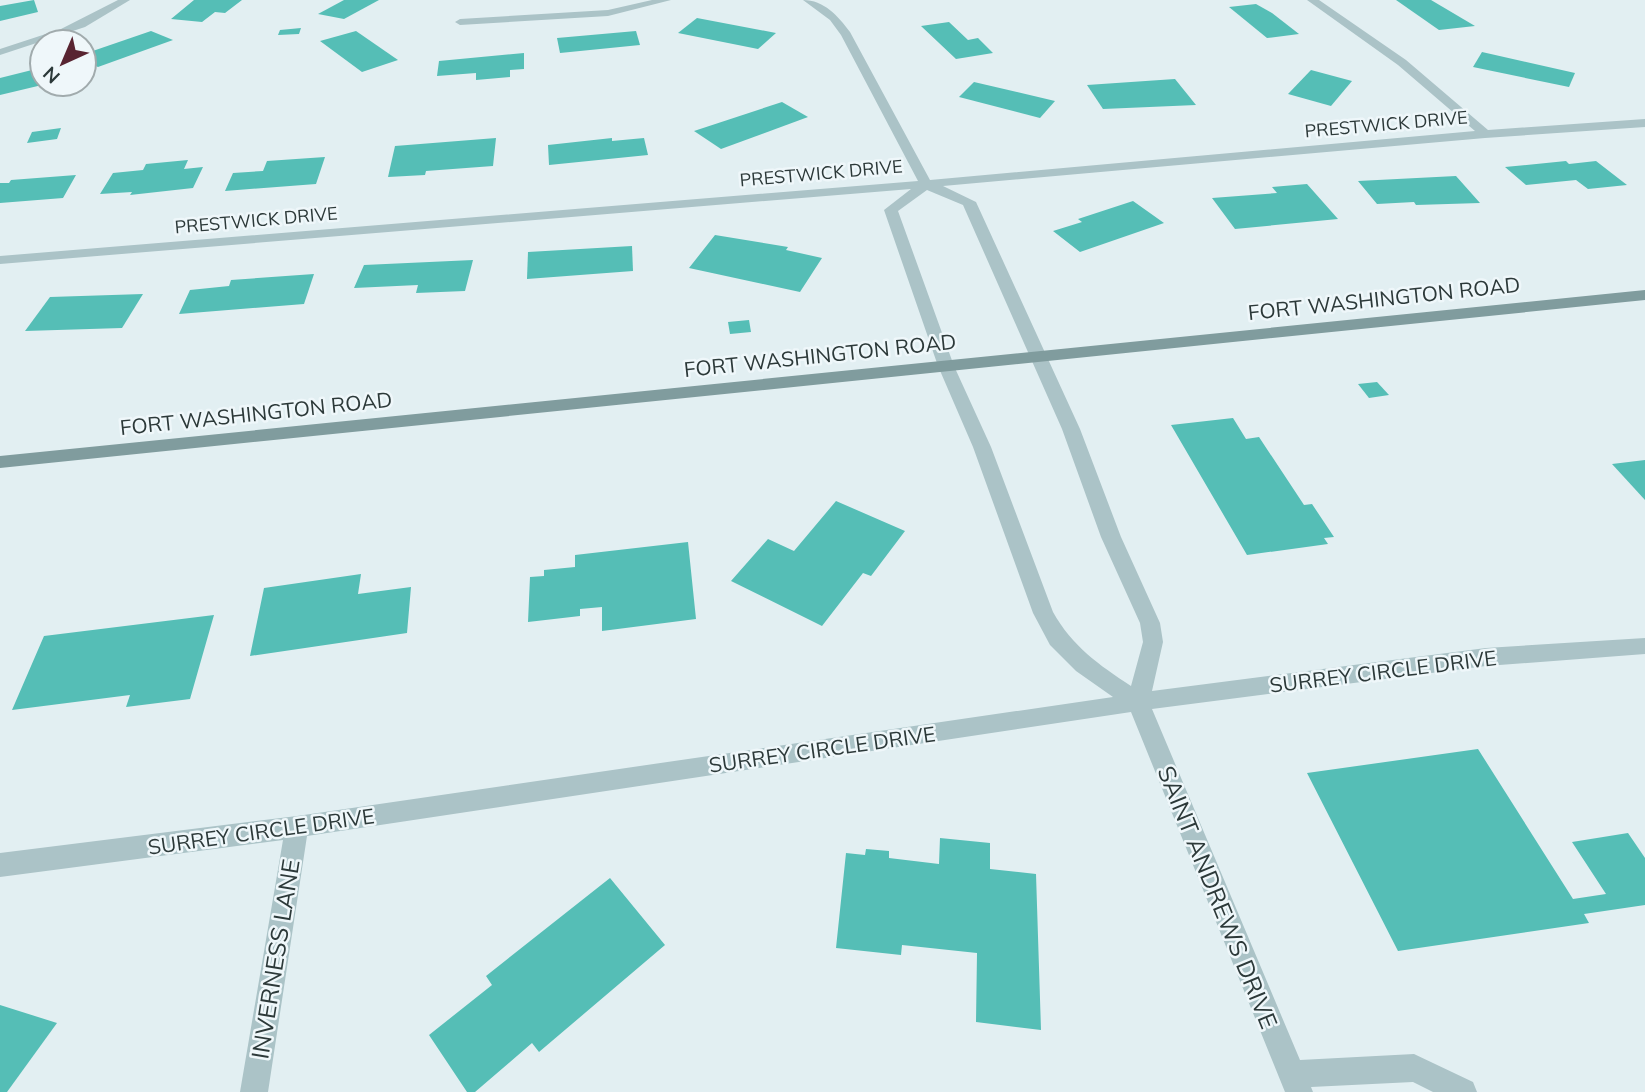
<svg xmlns="http://www.w3.org/2000/svg" width="1645" height="1092" font-family="Mulish,sans-serif">
<rect width="100%" height="100%" fill="#e2eff2"/>
<g fill="#55beb6">
<path d="M34,0l4,12 -38,9v-15z"/>
<path d="M194,0h48l-17,13 -10,-1 -13,10 -31,-3z"/>
<path d="M344,0h35l-35,19 -26,-5z"/>
<path d="M1396,0h35l44,26 -36,4z"/>
<path d="M1256,4l16,9 27,21 -32,4 -38,-31z"/>
<path d="M697,18l79,15 -18,16 -80,-16z"/>
<path d="M949,22l19,18 10,-2 15,15 -37,6 -35,-33z"/>
<path d="M301,28l-2,6 -21,1 2,-5z"/>
<path d="M151,31l22,9 -75,27 -14,-6v-7z"/>
<path d="M356,31l42,29 -36,12 -42,-31z"/>
<path d="M636,31l4,14 -80,8 -3,-15z"/>
<path d="M1482,52l93,21 -6,14 -96,-20z"/>
<path d="M524,53v16l-14,1v7l-34,3v-7l-39,3 2,-15z"/>
<path d="M36,69l6,16 -42,10v-17z"/>
<path d="M1311,70l41,11 -21,25 -43,-12z"/>
<path d="M1175,79l21,26 -93,4 -16,-24z"/>
<path d="M974,82l81,19 -15,17 -81,-21z"/>
<path d="M782,102l26,15 -87,32 -27,-18z"/>
<path d="M61,128l-4,11 -30,4 5,-11z"/>
<path d="M496,138l-3,28 -67,5 -1,4 -37,2 7,-31z"/>
<path d="M612,138v3l32,-3 4,17 -99,10 -1,-20z"/>
<path d="M325,157l-9,27 -91,7 8,-18 30,-2 4,-10z"/>
<path d="M188,160l-4,9 19,-2 -10,21 -63,7 2,-3 -32,2 13,-21 30,-3 3,-6z"/>
<path d="M1566,161l3,3 27,-3 31,24 -39,4 -12,-9 -50,5 -21,-18z"/>
<path d="M76,175l-13,23 -63,5v-20h9l2,-3z"/>
<path d="M1456,176l24,27 -64,2 -2,-3 -37,2 -19,-23z"/>
<path d="M1307,184l31,35 -103,10 -23,-31 65,-5 -5,-6z"/>
<path d="M1133,201l31,22 -84,29 -27,-21 29,-9 -4,-3z"/>
<path d="M715,235l73,12 -2,3 36,8 -22,34 -111,-24z"/>
<path d="M632,246l1,25 -106,8 1,-27z"/>
<path d="M473,260l-8,31 -49,2 2,-8 -64,3 10,-23z"/>
<path d="M314,274l-10,30 -125,10 11,-24 39,-4 2,-6z"/>
<path d="M143,294l-21,34 -97,3 25,-34z"/>
<path d="M749,320l2,12 -21,2 -2,-12z"/>
<path d="M1377,382l12,13 -20,3 -11,-14z"/>
<path d="M1233,418l13,21 13,-2 45,68 8,-1 22,33 -10,1 4,6 -81,11 -76,-130z"/>
<path d="M1645,460v40l-33,-36z"/>
<path d="M836,501l69,30 -34,45 -8,-3 -41,53 -91,-45 37,-42 26,12z"/>
<path d="M688,542l8,77 -94,12v-24l-22,2v7l-52,6 2,-45 14,-1v-6l31,-3v-12z"/>
<path d="M361,574l-3,20 53,-7 -4,46 -157,23 14,-68z"/>
<path d="M214,615l-24,84 -64,8 4,-12 -118,15 32,-74z"/>
<path d="M1478,749l95,150 33,-5 -34,-52 56,-9 17,25v47l-61,9 5,9 -191,28 -91,-178z"/>
<path d="M940,838l50,5v26l46,5 5,156 -65,-8 1,-69 -75,-8 -1,10 -65,-7 10,-95 19,2 1,-6 23,2v7l50,6z"/>
<path d="M610,878l55,67 -126,107 -7,-9 -57,49h-8l-38,-57 63,-50 -6,-9z"/>
<path d="M0,1005l57,18 -50,69h-7z"/>
</g>
<g fill="none" stroke-linecap="round" stroke-linejoin="round">
<g fill="#abc3c7" fill-rule="evenodd">
<path d="M118,0h12l-45,27 -85,28v-6l61,-20z"/>
<path d="M652,0h19l-63,16 -148,9 -5,-3 5,-3 148,-9z"/>
<path d="M803,0c21,0 35,16 47,32l80,148 545,-49 -77,-66 -91,-65h12l87,60 82,70 157,-11v8l-160,11 -542,48 33,16 104,227 41,108 39,86 3,19 -11,49 334,-43 159,-10v16l-159,12 -334,43 148,351 114,-6 59,28 4,10h-44l-20,-10 -102,5 2,5h-28l-154,-380 -824,124 -39,256h-28l43,-252 -283,37v-24l297,-37 816,-119 -37,-26 -26,-26 -17,-32 -60,-166 -35,-81 -54,-156 27,-21 -911,75v-8l918,-75 -77,-146 -11,-15zM927,190l36,15 99,224 39,108 39,86 3,19 -12,44c-32,-21 -59,-40 -78,-74l-62,-165 -37,-81 -56,-155z"/>
</g>
<path fill="#809c9e" fill-rule="evenodd" d="M1645,290v10l-1645,168v-12z"/>
</g>
<g text-anchor="middle" dominant-baseline="central" stroke-width="5" stroke-linejoin="round" paint-order="stroke">
<g font-size="18" fill="#2c3939" stroke="#eff7fa">
<text transform="translate(1386 124) rotate(-5)">PRESTWICK DRIVE</text>
<text transform="translate(821 173) rotate(-5)">PRESTWICK DRIVE</text>
<text transform="translate(256 220) rotate(-5)">PRESTWICK DRIVE</text>
</g>
<g font-size="21" fill="#2c3939" stroke="#eff7fa">
<text transform="translate(1384 298) rotate(-6)">FORT WASHINGTON ROAD</text>
<text transform="translate(820 355) rotate(-6)">FORT WASHINGTON ROAD</text>
<text transform="translate(256 413) rotate(-6)">FORT WASHINGTON ROAD</text>
<text transform="translate(1383 671) rotate(-7)">SURREY CIRCLE DRIVE</text>
<text transform="translate(822 749) rotate(-8)">SURREY CIRCLE DRIVE</text>
<text transform="translate(261 831) rotate(-8)">SURREY CIRCLE DRIVE</text>
</g>
<g font-size="24" fill="#2c3939" stroke="#eff7fa">
<text transform="translate(1218 897) rotate(68)">SAINT ANDREWS DRIVE</text>
<text transform="translate(275 959) rotate(-81)">INVERNESS LANE</text>
</g>
</g>
<g transform="translate(63 63) rotate(224)"><circle r="33" fill="#eff7fa" stroke="#a1abad" stroke-width="2"/>
<path d="M0-5L12 26L0 18L-12 26Z" fill="#582431"/>
<text y="-10" font-size="19" font-weight="bold" text-anchor="middle" fill="#2c3939">N</text>
</g>
</svg>
